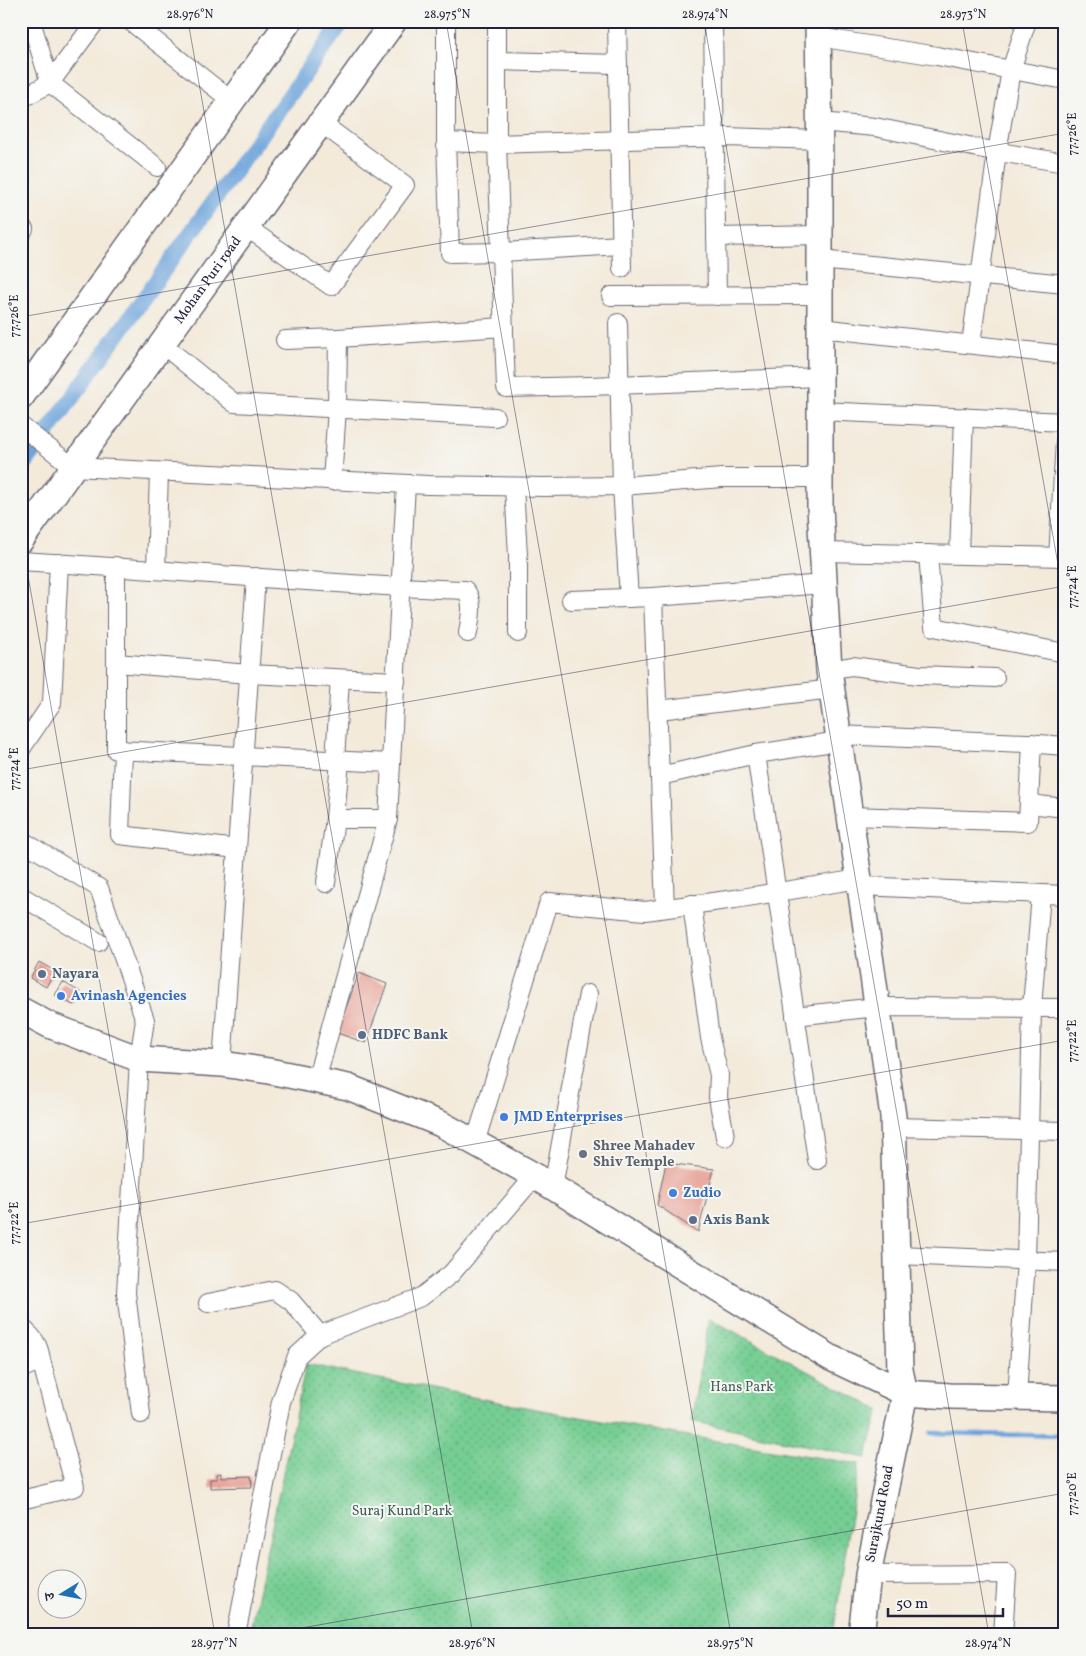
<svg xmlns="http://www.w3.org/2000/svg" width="1086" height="1656" font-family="Vollkorn,'Noto Serif Devanagari',serif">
<defs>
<pattern id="grass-dots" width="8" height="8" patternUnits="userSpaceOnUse" patternTransform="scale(1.25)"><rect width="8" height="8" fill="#76ce93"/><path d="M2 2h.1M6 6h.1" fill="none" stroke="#60a779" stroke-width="1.8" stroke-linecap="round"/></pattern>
</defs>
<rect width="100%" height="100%" fill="#f6f6f2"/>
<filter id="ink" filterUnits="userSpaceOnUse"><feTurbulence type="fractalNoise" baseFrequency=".02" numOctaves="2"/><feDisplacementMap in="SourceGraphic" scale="10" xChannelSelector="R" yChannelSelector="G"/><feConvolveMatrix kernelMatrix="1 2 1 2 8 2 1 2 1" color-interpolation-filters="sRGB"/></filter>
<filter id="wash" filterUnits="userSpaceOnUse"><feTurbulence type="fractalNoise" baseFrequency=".0096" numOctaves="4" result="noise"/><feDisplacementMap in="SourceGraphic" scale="20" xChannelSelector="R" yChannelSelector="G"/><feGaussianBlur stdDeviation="1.12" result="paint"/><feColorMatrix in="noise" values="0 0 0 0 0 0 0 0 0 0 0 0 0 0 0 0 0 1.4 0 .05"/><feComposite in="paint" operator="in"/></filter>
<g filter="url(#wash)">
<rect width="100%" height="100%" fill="#f3eada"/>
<g fill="url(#grass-dots)" stroke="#4c7867">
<path d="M709,1318l170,92 -13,48 -175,-37z"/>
<path d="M306,1364c183,38 368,71 553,100l-26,171h-584z"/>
</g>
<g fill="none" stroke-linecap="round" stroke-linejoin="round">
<path stroke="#6ea4dc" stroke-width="4.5" d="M931,1433l134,3"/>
<path stroke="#6ea4dc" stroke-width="16" d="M21,469l322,-448"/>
</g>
<g id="blocks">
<g fill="#e6978b">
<path d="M39,962l16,9 -9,16 -16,-9z"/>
<path d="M359,973l28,11 -21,59 -29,-10z"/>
<path d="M63,982l17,10 -7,13 -18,-10z"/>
<path d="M666,1163l48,6 -16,63 -41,-27z"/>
<path d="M221,1473v4l30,-1 1,11 -42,1v-9h7v-5z"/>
</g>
</g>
</g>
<g filter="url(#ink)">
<use href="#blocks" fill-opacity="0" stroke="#6b6873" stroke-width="1"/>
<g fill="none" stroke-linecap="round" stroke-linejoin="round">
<g stroke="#6b6873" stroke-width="20">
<g id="street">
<path d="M31,21l19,62 107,84"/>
<path d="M130,21l102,80"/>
<path d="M446,21v121"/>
<path d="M497,21v123l9,244 84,-2 230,-9"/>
<path d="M617,21l5,247"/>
<path d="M713,21l4,275"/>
<path d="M818,37l119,19 128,24"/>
<path d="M497,61l121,3"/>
<path d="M21,99l29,-16 46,-62"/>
<path d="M820,122l55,5 118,24 72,12"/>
<path d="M246,227l85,59 74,-101 -84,-62"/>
<path d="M21,233l3,-4"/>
<path d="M716,237l104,-2"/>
<path d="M621,245l-120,7 -51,1 -4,-111 51,2 230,-7 93,3"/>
<path d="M820,260l245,24"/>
<path d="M611,296l209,-1"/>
<path d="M618,323l4,163 7,112"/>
<path d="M820,328l245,27"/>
<path d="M285,340l53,-2"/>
<path d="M162,344l72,59 261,14"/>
<path d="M971,344l26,-192 14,-82 16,-49"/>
<path d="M820,411l245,11"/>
<path d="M21,426l52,41 355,18 116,2 78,-1 100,-8h98"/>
<path d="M332,481l5,-73 1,-70 166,-11"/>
<path d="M514,487l4,68v78"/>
<path d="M822,552l243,5"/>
<path d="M928,554l6,73 131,26"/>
<path d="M959,554l5,-137"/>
<path d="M1058,557l7,-115"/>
<path d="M21,561c148,9 296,23 444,29 10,11 5,29 3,43"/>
<path d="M116,566v184l275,13"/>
<path d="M156,570l3,-98"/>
<path d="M653,597l12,311"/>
<path d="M571,600l82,-3 171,-13"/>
<path d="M116,663l133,11 147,7"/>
<path d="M829,670l23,-4 67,9 76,3"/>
<path d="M659,710l173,-21"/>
<path d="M838,735l188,8 39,3"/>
<path d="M21,749l31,-46 7,-140"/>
<path d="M123,750l-3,85 117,14"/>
<path d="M756,754l61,406"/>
<path d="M335,760l5,-81"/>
<path d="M340,760l-5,59h53"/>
<path d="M660,776l96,-22 83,-13"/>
<path d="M1029,804l36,4"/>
<path d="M850,816l178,6 4,-79"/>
<path d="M21,840l78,48 46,132 -6,39 -13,234 15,121"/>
<path d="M326,883l9,-64"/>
<path d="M860,886l205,9"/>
<path d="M21,896l77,46"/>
<path d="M692,904l18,134 9,37 -1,22 7,40"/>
<path d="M795,1016l82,-9 188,1"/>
<path d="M222,1064l34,-487"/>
<path d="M316,1081l72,-262 18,-335"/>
<path d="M893,1127l172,4"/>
<path d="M475,1143l74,-241 96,9 90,-12 124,-20"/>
<path d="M553,1187l35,-193"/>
<path d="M897,1255l168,7"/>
<path d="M208,1303l67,-13 16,11 29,34"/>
<path d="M21,1327c12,10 18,17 20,33l34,127 -54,13"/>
<path d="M21,1369l20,-9"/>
<path d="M1017,1397l9,-136 6,-254 9,-113"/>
<path d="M868,1575l139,-1 -4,61"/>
<path d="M236,1635l45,-233 16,-46 23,-21 101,-38 30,-23 84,-98"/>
</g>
</g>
<g stroke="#6b6873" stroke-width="28">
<g id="secondary">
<path d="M818,21l2,142v344l9,163 64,446 7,254 5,23 -37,182 -7,60"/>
<path d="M21,397l268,-376"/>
<path id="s1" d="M21,540l373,-519"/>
<path d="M21,1010l28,15 90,34 83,5 47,7 79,16 93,37 94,52 296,182 74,35 45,3 115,2"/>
</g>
</g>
<use href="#street" stroke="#fff" stroke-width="18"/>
<use href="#secondary" stroke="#fff" stroke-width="25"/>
</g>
</g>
<path fill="none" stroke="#22223b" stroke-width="1" stroke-opacity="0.45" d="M188,21l285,1614M446,21l285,1614M704,21l285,1614M962,21l103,583M21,317l1044,-184M21,536l194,1099M21,770l1044,-184M21,1224l1044,-184M262,1635l803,-142"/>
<g fill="#5c6f8a" stroke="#f6f6f2" stroke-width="2">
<circle cx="42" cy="974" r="5"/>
<circle cx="362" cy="1035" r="5"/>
<circle cx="693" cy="1220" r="5"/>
</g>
<g fill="#3f7fe0" stroke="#f6f6f2" stroke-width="2">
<circle cx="61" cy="996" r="5"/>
<circle cx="504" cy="1117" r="5"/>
<circle cx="673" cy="1193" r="5"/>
</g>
<circle fill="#6b7280" stroke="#f6f6f2" stroke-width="2" cx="583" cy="1154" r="5"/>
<g text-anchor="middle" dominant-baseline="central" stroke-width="4" stroke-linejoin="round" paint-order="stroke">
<g font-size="14" fill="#22223b" stroke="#f6f6f2">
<text stroke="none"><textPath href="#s1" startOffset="320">Mohan Puri road</textPath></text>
<text transform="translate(880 1514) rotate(-79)">Surajkund Road</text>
</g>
<g font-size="14" font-weight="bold" fill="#4e5e75" stroke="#f6f6f2" text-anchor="start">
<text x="52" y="974">Nayara</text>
<text x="372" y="1035">HDFC Bank</text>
<text x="703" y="1220">Axis Bank</text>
</g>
<g font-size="14" font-weight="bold" fill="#366cbe" stroke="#f6f6f2" text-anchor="start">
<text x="71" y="996">Avinash Agencies</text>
<text x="514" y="1117">JMD Enterprises</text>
<text x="683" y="1193">Zudio</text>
</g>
<g font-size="14" font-weight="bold" fill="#5b616d" stroke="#f6f6f2" text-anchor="start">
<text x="593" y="1146">Shree Mahadev<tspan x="593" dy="16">Shiv Temple</tspan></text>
</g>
<g font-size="14" fill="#3f5e5a" stroke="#f6f6f2">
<text x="742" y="1387">Hans Park</text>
<text x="402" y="1511">Suraj Kund Park</text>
</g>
</g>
<rect width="1086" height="1656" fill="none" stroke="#f6f6f2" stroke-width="55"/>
<g transform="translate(62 1594) rotate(260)"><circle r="24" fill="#f6f6f2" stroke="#a1a1a9"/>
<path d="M0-4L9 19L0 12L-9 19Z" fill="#1f6fb2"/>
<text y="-8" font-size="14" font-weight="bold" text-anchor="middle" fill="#22223b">उ</text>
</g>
<path d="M888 1608v8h115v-8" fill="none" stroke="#22223b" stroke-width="2.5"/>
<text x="896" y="1608" font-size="15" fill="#22223b" stroke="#f6f6f2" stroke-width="4" paint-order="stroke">50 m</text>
<rect x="28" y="28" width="1030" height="1600" fill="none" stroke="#22223b" stroke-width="2"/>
<g font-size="12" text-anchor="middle" fill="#22223b">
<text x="190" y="18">28.976°N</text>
<text x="447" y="18">28.975°N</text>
<text x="705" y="18">28.974°N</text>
<text x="963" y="18">28.973°N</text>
<text transform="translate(1072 134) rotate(-90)" y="4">77.726°E</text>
<text transform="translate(14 316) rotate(-90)" y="4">77.726°E</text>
<text transform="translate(1072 587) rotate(-90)" y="4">77.724°E</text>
<text transform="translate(14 769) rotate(-90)" y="4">77.724°E</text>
<text transform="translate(1072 1041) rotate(-90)" y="4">77.722°E</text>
<text transform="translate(14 1223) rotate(-90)" y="4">77.722°E</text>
<text transform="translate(1072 1494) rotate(-90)" y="4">77.720°E</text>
<text x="214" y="1647">28.977°N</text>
<text x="472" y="1647">28.976°N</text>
<text x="730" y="1647">28.975°N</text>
<text x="988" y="1647">28.974°N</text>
</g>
</svg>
